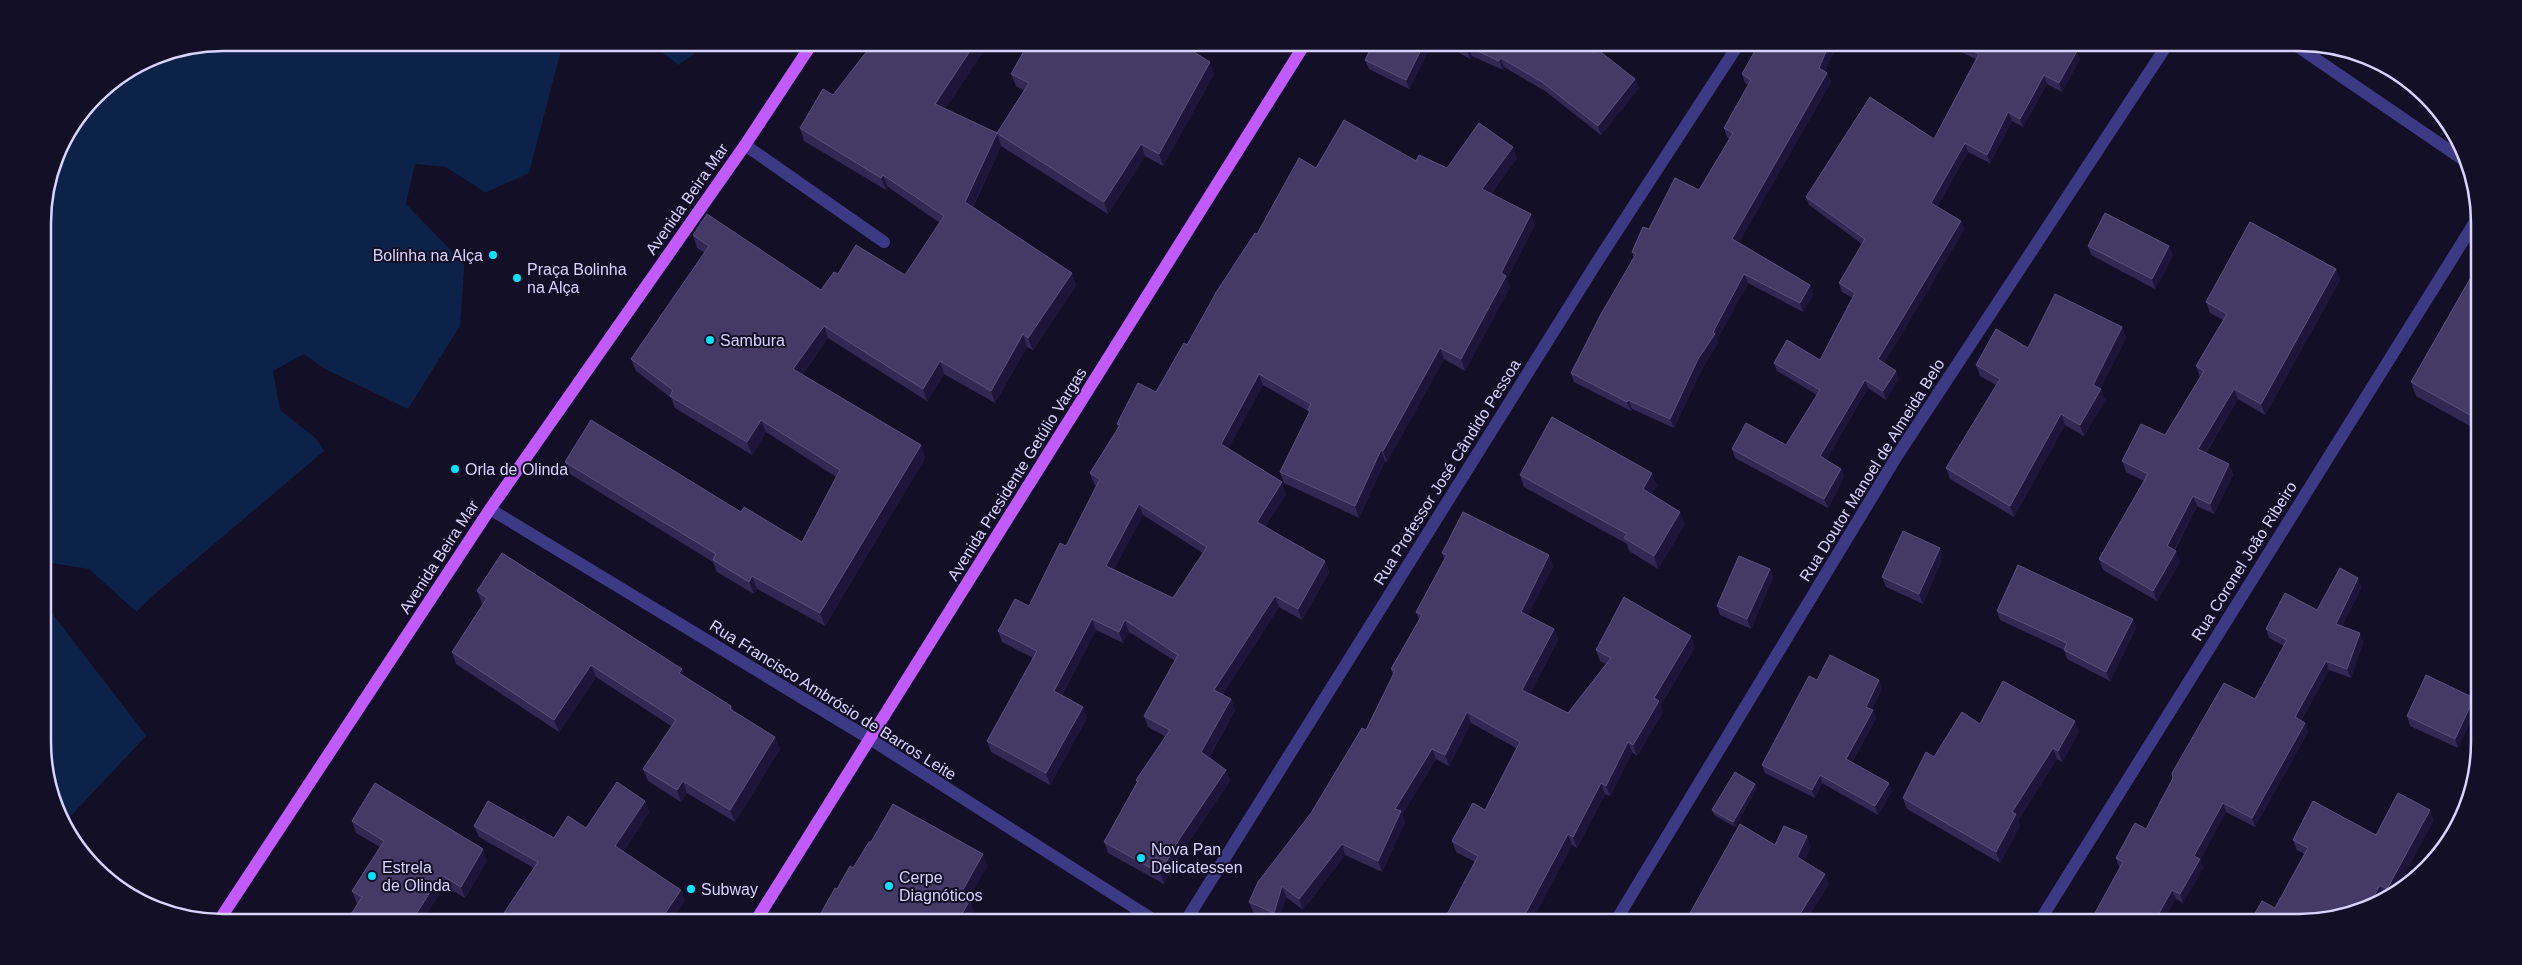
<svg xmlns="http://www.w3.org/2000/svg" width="2522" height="965" viewBox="0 0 2522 965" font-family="Helvetica,sans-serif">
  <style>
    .water { fill: #0c2248 }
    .pier { fill: #130f26 }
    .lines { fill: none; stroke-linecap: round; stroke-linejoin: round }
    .minor { stroke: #3d3a85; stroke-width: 12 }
    .major { stroke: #c25bff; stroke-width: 12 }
    .wall { fill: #312854; fill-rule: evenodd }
    .shaded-wall { fill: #1d163a }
    .building { fill: #433a66; stroke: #5a527e; fill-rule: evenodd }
    .poi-dot { fill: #00e5ff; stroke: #130f26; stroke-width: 2 }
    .labels { text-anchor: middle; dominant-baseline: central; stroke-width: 4; stroke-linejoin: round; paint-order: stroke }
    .street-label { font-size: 16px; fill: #d9d4ff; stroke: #130f26 }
    .poi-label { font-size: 16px; fill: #d9d4ff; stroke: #130f26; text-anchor: start }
    .rim { fill: none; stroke: #d9d4ff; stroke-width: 2.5 }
  </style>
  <rect width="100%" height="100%" fill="#130f26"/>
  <!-- water -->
  <path class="water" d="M224,42l339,1 -34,130 -53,24 -8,18 -8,111 -52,83 -85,-41 -29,36 30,47 -175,148 -28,29 26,107 -80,85 -21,-44 -3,-564 18,-68 43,-56 51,-32z
    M622,43h87l-36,26z"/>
  <!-- pier -->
  <path class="pier" d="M619,43h31l30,23 -8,5z
    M415,164l31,3 42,27 -10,5 -8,17 -3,51 -61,-63z
    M304,354l33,24 -14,-7 -26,33 26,40 -43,-34 -7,-39z
    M45,562l44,7 50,45 -15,15 26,105 -2,4 -103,-134z"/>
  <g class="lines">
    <!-- minor -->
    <path class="minor" d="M2291,42l177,121
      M745,145l139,97
      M490,509l380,230 287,183
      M1185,922l412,-660 143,-220
      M1615,922l282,-466 272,-414
      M2039,922l439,-705"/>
    <!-- major -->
    <path class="major" d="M218,922l272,-413 255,-364 68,-103
      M755,922l551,-880"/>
  </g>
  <!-- wall -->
  <path class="wall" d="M861,42h127v2l-43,65 52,24 27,-43 -8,-4 -5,-12h203l-51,92 -18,-10 -37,58 -107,-68 -28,61 99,66 4,13 -43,64 -6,-3 -32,56 -51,-29 -17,27 -99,-63 -26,37 119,70 4,13 -100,168 -68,-37 -3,5 -37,-22 -4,-10 -143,-88 -5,-12 176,50 61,30 34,-65 -70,-45 -14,23 -77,-47 -4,-10 -35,-27 -5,-12 74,-106 -8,-5 -4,-13 128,55 17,-16 67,1 35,-52 -52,-36 -2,3 -82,-49 -4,-13 33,-33 37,-47z
    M1433,42l-24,47 -40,-20 -4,-9z
    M1440,42h136l59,37 4,9 -38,47 -56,-44 -41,-24 -1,3 -31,-14 -2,3z
    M1788,42h50l-13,29 2,2 4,9 -92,160 71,43 3,10 -10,17 -55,-29 -31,57 1,3 -16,26 -28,59 -42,-19 -1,2 -57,-29 -3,-9 63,-115 -2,-6 17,-23 50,-39 30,-51 -2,-2 -3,-9 24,-43 -3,-2 -3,-9 43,-26z
    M1951,42h111l18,17 -18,33 -15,-8 -24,43 -11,-6 -22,42 -22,-11 -31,55 24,14 3,9 -80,133 15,16 -13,21 -18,-12 -42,72 15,9 3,8 -16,31 -93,-50 -3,-9 54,-4 31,-50 -40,-24 -3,-8 46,-3 33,-62 -11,-6 -3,-9 23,-39 -53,-39 -3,-8 128,-58 42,-80 -24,-11z
    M1517,158l-26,36 44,31 -28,54 3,8 -45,84 -21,-12 -57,103 -2,-1 -26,57 -75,-35 -4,-11 29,-59 -1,-2 -45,-26 -35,64 58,45 -21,33 60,34 4,11 -27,48 -23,-13 -57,88 9,4 4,12 -26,46 17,13 4,11 -46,68 -20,35 -56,-31 -4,-11 33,-60 -1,-2 30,-43 -18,-10 -4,-11 31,-55 -46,-29 -6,11 -27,-13 -34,65 21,12 4,11 -37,67 -59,-33 -4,-11 46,-83 -31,-16 -4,-11 31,-25 37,-60 30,-60 -2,-2 -4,-11 28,-45 -1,-4 39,-32 31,-47 70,-111 59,-66 100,-7 31,7zM1143,515l60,38 -30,45 -59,-29z
    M2088,246h81l4,10 -18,33 -64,-34z
    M2478,265l1,166 -63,-35 -5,-14z
    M2336,269l4,11 -75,135 -27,-16 -32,54 23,11 4,11 -19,39 -17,-8 -22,44 5,12 -23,39 -54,-31 -4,-11 45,-78 -18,-9 -4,-11 43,-26 35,-58 -4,-11 27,-46 -13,-7 -4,-11z
    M2122,327l4,11 -26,51 5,11 -21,36 -19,-11 -51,92 -64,-38 -4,-11 50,-83 -16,-9 -4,-11 52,-17z
    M1520,475l137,10 -5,9 33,30 -27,45 -29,-18 -2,-7 -103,-57z
    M1442,553l111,13 -25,49 26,14 4,11 -28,53 38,20 38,-49 -6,-3 -4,-11 99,-3 -34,58 2,7 -26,44 -5,-4 -22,44 -5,-2 -28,54 -5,-3 -41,77h-88l32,-60 -19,-10 -4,-11 33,-31 31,-62 -45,-25 -22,43 -13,-7 -34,56 3,7 -23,50 -37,-17 -42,55 -17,-13 -8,25h-4l-21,-10 -4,-10 62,-89 55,-83 27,-55 -2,-6 28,-49 -3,-8 28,-53z
    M1943,557l-20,47 -37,-17 -4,-10z
    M1770,569l3,9 -22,51 -31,-14 -3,-9z
    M2362,587l-20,39 21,16 -12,36 -22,-8 -28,51 4,2 3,9 -53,95 -29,-15 -26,48 3,8 -20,35 -64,-36 -3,-9 30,-29 109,-130 29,-53 -15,-8 -3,-9 51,-19z
    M477,591l205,78 2,7 47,30 2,4 47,39 -45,73 -48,-29 -6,9 -33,-21 -5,-12 28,-43 -75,-49 -37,55 -103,-68 -4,-12 31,-48h-1z
    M1997,611l136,8 3,9 -26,53 -43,-22 -3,-9 -64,-30z
    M2479,611v23l-3,-2 -3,-9z
    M1817,680h62l3,9 -11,21h2l3,9 -24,43 40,29 -14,24 -56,-32 -7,15 -50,-25 -3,-8z
    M2477,707l-19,41 -48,-22 -3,-10z
    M2075,721l4,11 -17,30 -5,-3 -39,61 2,6 -20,37 -93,-54 -4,-11 77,-74z
    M1757,788l-22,39 -21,-12 -2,-5z
    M645,801l4,11 -26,40 62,49 -151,-33 -55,-31 -5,-11 80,12 32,-10z
    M2434,820l-40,73 -8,4 -3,-2 -108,13 29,-54 -7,-4 -4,-10 83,-5z
    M352,821l135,40 -22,37 -20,-12 -87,18 -2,-2 -4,-11 28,-44 -24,-14z
    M1775,845l36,2 -7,14 25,23 -24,38h-120z"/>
  <!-- shaded-wall -->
  <path class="shaded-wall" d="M976,42h12v2l-48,73 -5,-13z
    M1425,42h8l-24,47 -3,-9z
    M1830,42h8l-16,35 -3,-9z
    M1469,47l3,9 -2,3 -3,-9z
    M2077,51l3,8 -18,33 -3,-9z
    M1501,58l3,9 -1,3 -4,-9z
    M1210,62l4,12 -51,92 -4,-12z
    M1827,73l4,9 -95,166 -4,-9z
    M2044,75l3,9 -24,43 -3,-8z
    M1635,79l4,9 -38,47 -3,-9z
    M2008,112l4,9 -22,42 -3,-8z
    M997,133l4,13 -32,68 -4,-12z
    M1965,143l3,9 -34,60 -3,-9z
    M1141,144l4,12 -37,58 -4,-12z
    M1513,147l4,11 -31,42 -4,-11z
    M883,175l5,12 -2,3 -5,-12z
    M1531,214l4,11 -28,54 3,8 -45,84 -4,-12 40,-86z
    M1961,221l3,9 -83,138 -3,-9z
    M2169,246l4,10 -18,33 -3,-10z
    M2336,269l4,11 -75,135 -4,-11z
    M1072,273l4,13 -43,64 -5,-12z
    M1744,274l4,9 -31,57 1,3 -16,26 -28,59 -4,-9 28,-60z
    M1810,285l3,10 -10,17 -3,-9z
    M824,326l4,12 -31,43 -4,-12z
    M2122,327l4,11 -29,58 -4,-11z
    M1023,334l4,13 -32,56 -4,-12z
    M1440,348l4,11 -57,103 -4,-11z
    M940,361l4,13 -17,27 -4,-12z
    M1896,371l3,8 -13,21 -3,-9z
    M1259,374l4,11 -38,70 -4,-11z
    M1865,380l3,8 -45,77 -3,-9z
    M2101,389l4,11 -21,36 -4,-11z
    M2234,389l4,10 -37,61 -3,-11z
    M1628,400l4,9 -1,2 -4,-9z
    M2061,414l4,11 -51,92 -4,-11z
    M761,420l5,12 -14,23 -5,-13z
    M921,445l4,13 -100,168 -5,-13z
    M1381,450l4,11 -26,57 -4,-12z
    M2229,464l4,11 -19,39 -4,-10z
    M1841,469l3,8 -16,31 -4,-9z
    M1652,473l5,12 -9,17 -5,-13z
    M1282,482l4,12 -25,39 -4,-11z
    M2193,496l4,10 -26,50 -4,-10z
    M1139,504l4,11 -33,62 -4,-11z
    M1680,512l5,12 -27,45 -4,-13z
    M1940,548l3,9 -20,47 -4,-10z
    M2176,551l4,11 -23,39 -4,-10z
    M1549,555l4,11 -28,56 -4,-10z
    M1325,561l4,11 -27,48 -4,-11z
    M1770,569l3,9 -22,51 -4,-10z
    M752,576l5,13 -3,5 -5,-12z
    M2358,578l4,9 -23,46 -3,-9z
    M1275,596l4,11 -61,94 -4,-11z
    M1092,619l4,11 -38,72 -4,-11z
    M2133,619l3,9 -26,53 -4,-9z
    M1125,620l4,12 -6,11 -4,-11z
    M1554,629l4,11 -32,60 -4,-10z
    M2360,633l3,9 -12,36 -4,-9z
    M1691,636l4,11 -34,58 2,7 -26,44 -4,-11 21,-47z
    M2326,661l3,9 -31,56 -3,-9z
    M591,665l5,12 -37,55 -5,-12z
    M682,669l4,12 -7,-8z
    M1879,680l3,9 -13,26 -3,-8z
    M2474,698l3,9 -19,41 -3,-9z
    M1231,699l4,12 -30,52 -4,-11z
    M1083,707l4,11 -37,67 -4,-12z
    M1873,710l3,9 -27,48 -3,-8z
    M1467,712l4,11 -22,43 -4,-11z
    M2075,721l4,11 -17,30 -4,-11z
    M2305,723l3,9 -53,95 -3,-9z
    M775,737l5,12 -45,73 -5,-12z
    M1628,742l4,10 -22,44 -4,-10z
    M2053,748l4,11 -39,61 2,6 -20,37 -4,-11 16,-40z
    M1432,749l4,10 -34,56 3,7 -23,50 -4,-11 17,-52z
    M1226,770l4,11 -46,68 -20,35 -4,-11 20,-35z
    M1820,775l2,8 -7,15 -3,-8z
    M683,781l4,12 -6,9 -4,-12z
    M1601,783l4,11 -28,54 -4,-11z
    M1889,783l3,8 -14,24 -3,-9z
    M1755,784l2,4 -22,39 -2,-5z
    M645,801l4,11 -30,46 -4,-12z
    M2223,803l3,9 -26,48 3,8 -20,35 -3,-9 14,-38z
    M2430,810l4,10 -40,73 -5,3 -2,-7z
    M1568,834l4,11 -41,77h-10z
    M1807,836l4,11 -10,20 -4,-10z
    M1342,844l3,11 -42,55 -4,-11z
    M483,849l4,12 -22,37 -4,-11z
    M983,854l5,12 -24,40 -4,-11z
    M1825,874l4,10 -24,38h-10z
    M441,875l4,11 -23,36h-11z
    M2380,885l3,10 -2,5 -13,7z
    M1282,886l4,11 -8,25h-1l-3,-9z
    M681,890l4,11 -14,21h-12z
    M2172,890l4,9 -13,23h-9z
    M970,900l4,12 -6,10h-11z
    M1735,913l3,9h-8z"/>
  <!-- building -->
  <path class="building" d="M874,42h102l-41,62 62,29 -32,69 107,71 -44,65 -5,-4 -32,57 -51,-30 -17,28 -99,-63 -31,43 128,76 -101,168 -68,-37 -3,6 -36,-22 3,-6 -151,-92 26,-42 150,92 3,-5 58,35 38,-72 -79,-50 -14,22 -77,-46 3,-6 -42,-31 78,-113 -16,-11 14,-21 114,76 13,-18 4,2 18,-29 49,30 39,-59 -61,-41 -2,3 -81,-50 23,-39 10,6z
    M1029,42h149l32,20 -51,92 -18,-10 -37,58 -107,-69 32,-50 -18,-9z
    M1374,42h51l-19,38 -41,-20z
    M1453,42h123l18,11 3,-4 38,30 -37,47 -56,-44 -41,-24 -2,3 -30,-14 -2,3z
    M1760,42h15l10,6 3,-6h42l-11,26 8,5 -95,166 78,46 -10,18 -56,-29 -31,58 2,2 -17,25 -28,60 -42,-19 -1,2 -56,-29 30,-59 35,-60 -4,-2 11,-25 6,2 26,-51 24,12 34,-57 -9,-5 27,-48 -9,-6z
    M1956,42h106l15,9 -18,32 -15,-8 -24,44 -12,-7 -21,43 -22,-12 -34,60 30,18 -83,138 18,12 -13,20 -18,-11 -45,76 21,13 -17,30 -92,-50 14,-26 40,22 34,-55 -46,-27 13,-23 33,20 35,-67 -16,-10 26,-44 -59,-42 64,-100 64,42 45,-85z
    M1344,120l72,41 3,-6 28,13 32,-45 34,24 -31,42 49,25 -30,59 5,3 -45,83 -21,-11 -57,103 -2,-1 -26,56 -75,-34 30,-61 -2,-1 3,-6 -52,-30 -38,70 61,38 -25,40 68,39 -27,48 -23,-13 -61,94 17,9 -30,53 25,18 -46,68 -20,35 -56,-31 34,-61 -2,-1 34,-50 -26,-14 34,-61 -53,-35 -6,12 -27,-13 -38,72 29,16 -37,66 -59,-32 50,-90 -39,-20 17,-32 14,7 31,-63 6,3 34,-67 -10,-6 30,-48 -3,-1 21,-41 18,9 28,-49 3,2 30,-54 38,-58 2,1 42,-76 17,10zM1139,504l68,43 -34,51 -67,-32z
    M2105,213l64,33 -17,33 -64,-33z
    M2250,222l86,47 -75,135 -27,-15 -36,60 31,15 -19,40 -17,-8 -26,50 9,5 -23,40 -54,-32 49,-85 -26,-13 19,-37 24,11 39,-64 -8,-5 31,-52 -21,-12z
    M2478,265l1,155 -68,-38z
    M2055,294l67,33 -29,58 8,4 -21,36 -19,-11 -51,92 -64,-38 54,-89 -24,-14 20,-36 32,19z
    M1552,417l100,56 -9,16 37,23 -26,44 -30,-18 3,-4 -107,-59z
    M1463,512l86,43 -28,57 33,17 -32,61 46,23 43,-55 -15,-8 28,-53 67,39 -37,62 5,3 -26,44 -5,-3 -22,44 -5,-3 -28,54 -5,-3 -47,88h-13l-3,-2 -1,2h-61l35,-66 -26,-15 21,-38 12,7 35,-68 -53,-30 -22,43 -13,-6 -37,60 6,2 -23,50 -36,-17 -43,55 -17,-13 -8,27 -25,-11 9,-20 53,-69 51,-85 4,2 29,-59 -4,-2 31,-54 -6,-3 31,-57 -5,-2z
    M1903,531l37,17 -21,46 -37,-17z
    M502,553l180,116 -3,4 52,33 -1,3 45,28 -45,73 -47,-29 -6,9 -34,-21 33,-49 -85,-55 -37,55 -102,-68 35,-54 -10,-7z
    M1739,556l31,13 -23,50 -30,-13z
    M2018,565l115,54 -27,53 -42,-22 3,-7 -70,-32z
    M2340,568l18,10 -22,46 24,9 -13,36 -21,-8 -31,56 10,6 -53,95 -29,-15 -29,53 6,3 -20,35 -8,-4 -18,32h-72l2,-3 6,3 33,-60 -7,-4 19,-35 11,6 27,-51 -1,-5 52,-90 31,16 32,-59 -21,-11 19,-36 32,17z
    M2479,611v15l-6,-3z
    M1830,655l49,25 -13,27 7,3 -27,49 43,24 -14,23 -55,-31 -8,15 -50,-25 47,-89 8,4z
    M2426,675l48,23 -19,41 -48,-23z
    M2003,681l72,40 -17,30 -5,-3 -41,64 4,2 -20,38 -93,-54 23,-46 8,5 28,-45 18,12z
    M1735,772l20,12 -22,38 -21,-12z
    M617,782l28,19 -30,45 66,44 -22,32h-161l40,-60 -64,-36 14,-25 66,37 14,-22 18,12z
    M375,783l108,66 -22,38 -20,-12 -30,47h-65l16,-25 -10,-6 32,-50 -32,-20z
    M2398,793l32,17 -43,79 -7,-4 -12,22 -11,6 -47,9h-60l12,-21 13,7 33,-60 -15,-8 20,-39 63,34z
    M893,804l90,50 -23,41 10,5 -13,22h-141l19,-34 2,1 13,-23 3,2 16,-26h2z
    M1740,824l35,21 9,-19 23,10 -10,21 28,17 -30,48h-43l-17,-9 -5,9h-45z
    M1411,915l13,7h-17z
    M488,917l8,5h-12z"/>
  <!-- markers -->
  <g class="poi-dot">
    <circle cx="493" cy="255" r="5"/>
    <circle cx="517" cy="278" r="5"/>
    <circle cx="710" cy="340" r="5"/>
    <circle cx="455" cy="469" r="5"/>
    <circle cx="1141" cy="858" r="5"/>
    <circle cx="372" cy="876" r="5"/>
    <circle cx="889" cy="886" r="5"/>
    <circle cx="691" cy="889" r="5"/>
  </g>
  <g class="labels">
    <!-- street labels -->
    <g class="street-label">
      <text transform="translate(687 199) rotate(-55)">Avenida Beira Mar</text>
      <text transform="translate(1872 470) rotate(-58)">Rua Doutor Manoel de Almeida Belo</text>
      <text transform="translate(1447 472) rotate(-58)">Rua Professor José Cândido Pessoa</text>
      <text transform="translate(1017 474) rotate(-58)">Avenida Presidente Getúlio Vargas</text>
      <text transform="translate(439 557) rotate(-57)">Avenida Beira Mar</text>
      <text transform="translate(2244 561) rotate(-58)">Rua Coronel João Ribeiro</text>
      <text transform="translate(833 700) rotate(32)">Rua Francisco Ambrósio de Barros Leite</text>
    </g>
    <!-- poi labels -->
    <g class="poi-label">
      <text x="483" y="255" text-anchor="end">Bolinha na Alça</text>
      <text x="527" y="269">Praça Bolinha<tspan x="527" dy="18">na Alça</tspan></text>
      <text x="720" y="340">Sambura</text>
      <text x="465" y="469">Orla de Olinda</text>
      <text x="1151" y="849">Nova Pan<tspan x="1151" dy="18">Delicatessen</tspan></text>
      <text x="382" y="867">Estrela<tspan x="382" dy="18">de Olinda</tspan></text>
      <text x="899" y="877">Cerpe<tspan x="899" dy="18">Diagnóticos</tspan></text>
      <text x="701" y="889">Subway</text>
    </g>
  </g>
  <!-- crop -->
  <path d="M0 0H2522V965H0ZM223 51H2299A172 172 0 0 1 2471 223V742A172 172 0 0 1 2299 914H223A172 172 0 0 1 51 742V223A172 172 0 0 1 223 51Z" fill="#130f26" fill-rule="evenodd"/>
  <path class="rim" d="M223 51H2299A172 172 0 0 1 2471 223V742A172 172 0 0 1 2299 914H223A172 172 0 0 1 51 742V223A172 172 0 0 1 223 51Z"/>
</svg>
